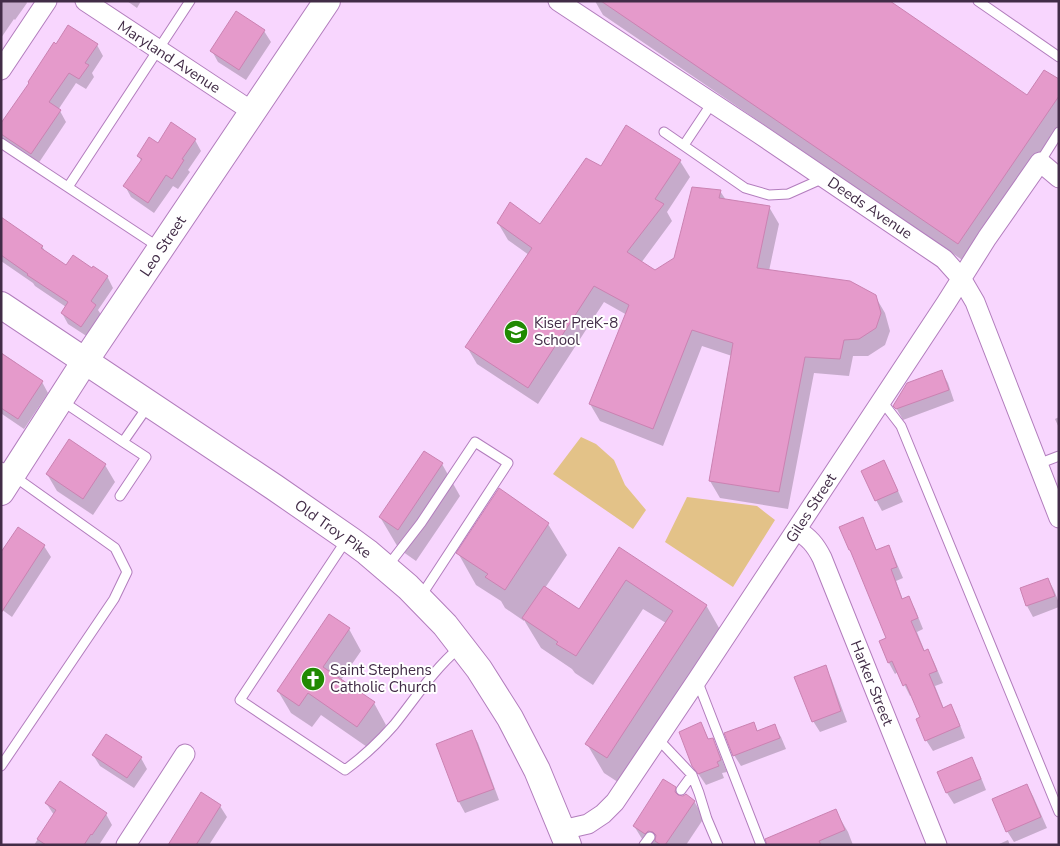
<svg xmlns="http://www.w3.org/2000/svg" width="1060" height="846" viewBox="0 0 1060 846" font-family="'Nunito Sans',sans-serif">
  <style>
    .green { fill: #e3c288 }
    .shadow { fill: #0003 }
    .building { fill: #e59acb; stroke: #cb82b2 }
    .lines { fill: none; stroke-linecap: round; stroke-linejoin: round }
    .lane-casing { stroke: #b27dbd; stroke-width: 11 }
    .street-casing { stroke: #b27dbd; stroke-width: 21 }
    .secondary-casing { stroke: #b27dbd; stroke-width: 28 }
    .lane { stroke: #fff; stroke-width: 9 }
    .street { stroke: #fff; stroke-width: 19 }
    .secondary { stroke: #fff; stroke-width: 26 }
    .labels { text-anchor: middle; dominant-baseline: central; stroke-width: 4; stroke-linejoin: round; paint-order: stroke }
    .street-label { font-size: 15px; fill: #422c47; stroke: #fff }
    .poi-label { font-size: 15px; fill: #422c47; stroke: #fff; text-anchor: start }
  </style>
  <rect width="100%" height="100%" fill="#f8d6fe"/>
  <!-- green -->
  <path class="green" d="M581,437l15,7 18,16 11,25 21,25 -13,19 -80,-55z
    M687,497l70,9 18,14 -42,67 -68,-45z"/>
  <!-- shadow -->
  <path class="shadow" d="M1,1h25l1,2 -12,17 -1,-1 -13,19z
    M127,1h14l-4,7z
    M595,1h292l140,96 32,-16v55l-88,130 -368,-251z
    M264,31l7,11 -25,38 -28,-18 -6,-11z
    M97,45l6,11 -11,17 2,4 -8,12 -10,-6 -18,27 2,1 6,11 -28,42 -34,-22 -3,-5v-11z
    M195,140l6,11 -13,19 2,2 -12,17 -5,-3 -19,27 -23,-16 -6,-11 17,-24 -4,-6z
    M680,161l10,16 -23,35 5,9 -31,42 14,8 20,-12 45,-68 6,9 43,7 10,17 -10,47 106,25 10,17 5,18 -5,14 -17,11h-15l-4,20 -35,-3 -26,136 -68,-11 -10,-17 22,-125 -30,-10 -39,100 -63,-25 -10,-17 37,-89 -23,-13 -66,102 -61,-40 -10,-17 62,-92 -21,-15 -10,-17 42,2 61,-58z
    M1,216l2,4 39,26 4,7 20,14 41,9 6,12 -15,22 4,6 -14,21 -20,-13 -6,-11 4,-6 -31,-21 -2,-3 -32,-22z
    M2,353l13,9 2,3 25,17 6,11 -24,36 -22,-15 -1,-2v-57z
    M942,372l6,11 6,18 -51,19 -8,-14z
    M1059,417v11l-4,-9z
    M884,462l6,11 13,29 -21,9 -6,-11z
    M442,464l18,32 -44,65 -17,-12 -19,-32z
    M105,465l10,17 -22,33 -36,-24 -10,-17z
    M862,519l6,11 9,21 11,-5 6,11 9,21 -7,3 7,19 6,-2 6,11 8,20 -6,3 8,20 3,-1 6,11 9,21 -8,3 9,23 7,-3 6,11 8,21 -32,13 -7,-11 -4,-22 -10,-23 -2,1 -12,-24 -3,2 -6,-11 -9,-21 7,-3z
    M548,524l19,31 -22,33 34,23 41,-62 86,56 17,30 -99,151 -20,-13 -17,-29 79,-121 -23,-14 -50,76 -18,-12 -3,-4 -31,-21 -17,-28v1l-19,-13 -4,-7 -25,-16 -18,-32z
    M18,529l26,17 7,11 -39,60 -11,-8z
    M1048,579l6,11 5,13v4l-26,10 -6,-11 -6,-17z
    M349,629l12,22 -20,29 33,23 12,22 -16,24 -49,-34 -9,12 -21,-14 -13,-22z
    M825,667l6,11 16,44 -27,10 -7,-11z
    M753,723l5,9 16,-6 7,11 5,12 -45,17 -7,-11z
    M701,724l8,16 3,-1 6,11 9,22 -5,1 2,5 -18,7 -13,-19z
    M472,732l6,11 21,57 -34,13 -6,-11 -22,-58z
    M93,755l48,3 6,11 -13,19 -34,-22z
    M971,759l7,11 8,20 -32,14 -7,-11 -8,-21z
    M1027,785l6,11 14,32 -33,14 -7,-11z
    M675,788l5,9 14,4 10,17 -18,27h-39l-3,-3 -10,-16z
    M202,794l18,12 7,11 -18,28h-40z
    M46,803l60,11 6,11 -13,20h-65l20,-30z
    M835,810l13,22 5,13h-80z
    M1008,840l2,5h-13z"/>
  <!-- building -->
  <path class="building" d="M601,1h289l137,94 17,-25 15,9v17l-101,148z
    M236,11l29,19 -26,40 -29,-19z
    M68,25l30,19 -13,19 4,2 -10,14 -10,-6 -20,29 12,8 -30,44 -30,-20v-11l28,-40 -1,-1 26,-40 2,2z
    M171,122l25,17 -14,20 2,1 -12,19 -6,-4 -18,28 -25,-17 19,-27 -5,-3 12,-19 9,6z
    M626,125l55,35 -26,39 9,5 -37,48 28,18 19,-12 18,-71 29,3 -2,8 51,8 -13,62 93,13 26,14 5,18 -5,15 -17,11 -15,1 -4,19 -35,-2 -26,135 -70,-11 24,-138 -41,-13 -39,99 -64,-25 40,-99 -35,-19 -66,102 -63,-41 67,-99 -35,-25 13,-21 30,22 46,-66 15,8z
    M1,217l42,29 -2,2 25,17 7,-10 19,13 1,-2 15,10 -17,25 5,4 -15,22 -20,-14 7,-11 -41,-27 1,-1 -27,-19z
    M1,353l42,28 -25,38 -17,-11z
    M942,370l7,20 -53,19 -3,-3 14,-23z
    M69,439l37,25 -23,35 -37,-25z
    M424,451l19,12 -45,67 -19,-13z
    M884,460l14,31 -23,10 -14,-30z
    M499,488l50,35 -44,67 -20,-13 3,-3 -32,-21z
    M863,517l13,33 13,-5 8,22 -6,2 11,30 7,-3 9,22 -7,3 13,30 4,-2 9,22 -8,3 14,34 8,-4 9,22 -35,15 -9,-22 4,-2 -14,-33 -3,2 -11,-25 -4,2 -9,-22 7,-3 -36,-88h-1l-10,-23z
    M18,527l27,18 -44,68v-61z
    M619,547l88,58 -100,153 -22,-14 88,-133 -47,-31 -50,76 -20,-12 2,-2 -36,-24 22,-32 35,23z
    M1048,578l7,18 -29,10 -6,-18z
    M329,614l21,14 -27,39 52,35 -18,25 -49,-34 -9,13 -22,-15z
    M826,665l15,46 -29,11 -18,-45z
    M701,722l7,17 5,-1 8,22 -4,2 2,4 -21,8 -6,-8 -13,-34z
    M754,722l3,9 18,-7 5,14 -47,18 -9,-23z
    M472,730l22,59 -36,13 -22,-58z
    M106,734l36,23 -15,21 -35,-23z
    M972,757l9,22 -35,14 -9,-21z
    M663,779l13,8 -1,5 3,3 5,1 3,-2 9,7 -30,44h-4l-6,-4 1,-6 -3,-3 -5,-1 -3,3 -12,-8z
    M60,781l47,32 -15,22 -1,-1 -7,11h-38l-9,-6 19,-29 -11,-7z
    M1027,784l14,33 -35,15 -14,-33z
    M201,792l20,13 -25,40h-28z
    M836,809l9,21 -26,11 2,4h-54l-2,-6z"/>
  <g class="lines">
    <!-- lane casing -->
    <g class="lane-casing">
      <path id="lane" d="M978,1l81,56
        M664,132l81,56 24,7 19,-1 36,-16
        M1,143l159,105
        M684,145l28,-42
        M1040,162l19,-30
        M68,187l122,-186
        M881,400l20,26 158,386
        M62,401l61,41 25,-36
        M1038,464l21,-8
        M1,467l114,81 12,24 -13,27 -113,167
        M120,496l26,-39 -23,-15
        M347,539l-107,161 105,70c18,-13 34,-28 49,-45 21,-26 39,-55 65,-77
        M387,567l34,-44 54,-81 33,21 -87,133
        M697,680l64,165
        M658,739l34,36 7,18 8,26 11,26
        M681,790l11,-15
        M644,845l6,-8"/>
    </g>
    <!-- street casing -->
    <g class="street-casing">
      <path id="street" d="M85,1l168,111
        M558,1l200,132 186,126 17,19 14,24 84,216
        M1,70l46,-69
        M797,530c12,8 18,14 25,28l115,287
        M562,830l26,-6 15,-10 12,-12 82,-122 249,-377 41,-65 53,-76 19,16
        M126,845l59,-91"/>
    </g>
    <!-- secondary casing -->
    <g class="secondary-casing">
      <path id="secondary" d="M1,305l273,182 78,54 15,11 41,35 37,38 34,44 31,49 27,52 31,75
        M1,492l84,-131 242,-360"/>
    </g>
    <!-- lane -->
    <use href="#lane" class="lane"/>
    <!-- street -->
    <use href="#street" class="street"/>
    <!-- secondary -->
    <use href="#secondary" class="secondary"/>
  </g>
  <!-- icons -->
  <defs>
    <g id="school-disc" transform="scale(1.25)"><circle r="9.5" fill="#218a02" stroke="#fff"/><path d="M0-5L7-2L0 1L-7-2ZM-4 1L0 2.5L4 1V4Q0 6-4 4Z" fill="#fff"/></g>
    <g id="church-disc" transform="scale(1.25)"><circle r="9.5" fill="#218a02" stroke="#fff"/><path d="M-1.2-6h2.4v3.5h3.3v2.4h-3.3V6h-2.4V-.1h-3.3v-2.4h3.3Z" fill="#fff"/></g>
  </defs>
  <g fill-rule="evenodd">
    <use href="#school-disc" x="516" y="332"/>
    <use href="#church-disc" x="313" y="679"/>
  </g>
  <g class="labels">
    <!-- street labels -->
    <g class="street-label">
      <text transform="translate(169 57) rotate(33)">Maryland Avenue</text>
      <text transform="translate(870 208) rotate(34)">Deeds Avenue</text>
      <text transform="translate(163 246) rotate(-56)">Leo Street</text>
      <text transform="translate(811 508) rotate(-57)">Giles Street</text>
      <text transform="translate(333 529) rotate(35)">Old Troy Pike</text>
      <text transform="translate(872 683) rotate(68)">Harker Street</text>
    </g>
    <!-- poi labels -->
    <g class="poi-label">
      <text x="534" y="323">Kiser PreK-8<tspan x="534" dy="17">School</tspan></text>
      <text x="330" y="670">Saint Stephens<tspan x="330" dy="17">Catholic Church</tspan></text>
    </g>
  </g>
  <!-- border -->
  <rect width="1060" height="846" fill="none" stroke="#422c47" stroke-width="5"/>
</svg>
